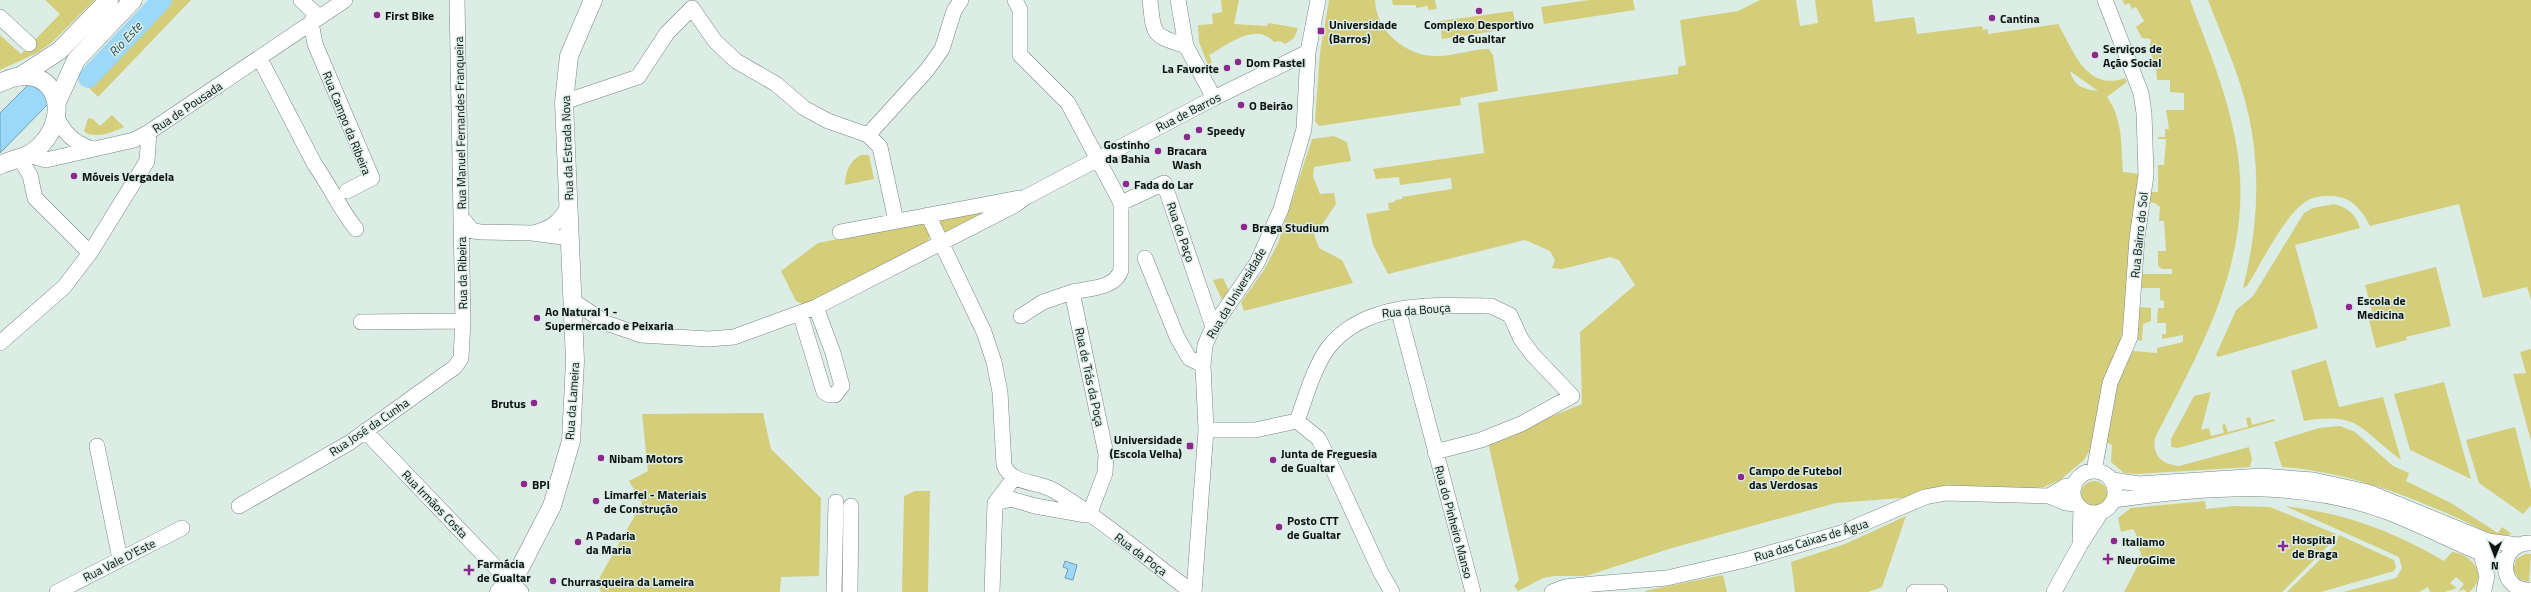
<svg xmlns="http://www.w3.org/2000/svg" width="2531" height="592" viewBox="0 0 2531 592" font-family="'Titillium Web',sans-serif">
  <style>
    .green { fill: #d4ce7b; fill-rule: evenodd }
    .water { fill: #9cd8f8; stroke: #719db2 }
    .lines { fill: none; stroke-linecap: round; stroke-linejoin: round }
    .river { stroke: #9cd8f8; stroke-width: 20 }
    .minor-casing { stroke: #788781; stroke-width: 16 }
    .major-casing { stroke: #788781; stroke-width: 19 }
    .minor { stroke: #fff; stroke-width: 15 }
    .major { stroke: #fff; stroke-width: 18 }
    .poi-dot { fill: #8c278d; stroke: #dcede6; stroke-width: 1.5 }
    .labels { text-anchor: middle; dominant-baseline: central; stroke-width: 3; stroke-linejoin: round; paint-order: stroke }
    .poi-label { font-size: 12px; font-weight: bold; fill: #0c1210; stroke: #dcede6; text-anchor: start }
    .street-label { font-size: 12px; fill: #0c1210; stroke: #dcede6 }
    .water-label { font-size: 13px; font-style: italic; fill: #235168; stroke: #dcede6 }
  </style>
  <rect width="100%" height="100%" fill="#dcede6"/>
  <!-- green -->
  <path class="green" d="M45,0h50l-45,44 -13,9 -37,17v-35l21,19 39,-40z
    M150,0h41l-93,97 -18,-18z
    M1221,0h18l-5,24 33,2 1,-3 30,5 -4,10 -9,6 -5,-3 -6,1c-18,-21 -47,3 -65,13l3,7 -4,3 -9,-23 -1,-17 15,-1 -1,-10 10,-2z
    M1329,0h46c1,33 34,58 65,56 17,-1 33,-7 49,-7l4,6 5,36 -38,7 1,7 -142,21 -4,-5 5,-69z
    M1392,0h43l2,9 -9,1v-4l-12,2v-3h-23z
    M1589,0h44l2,10 -91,14 -3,-17z
    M1760,0h36l4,26 18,-3 -3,-23h57l3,22 39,-5 3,17 65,-8 1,4 5,-1v5l70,-10c16,27 28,68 67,54l2,4 -20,15c16,22 14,48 16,75l18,2 -15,143 -32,126 -10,17 -24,20 -16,7 -208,16 -164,45 -86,28h-31l-12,2 -25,13 -4,-5 5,-6 -31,-138 94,-38 -2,-72 55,-47 -16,-25 -9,-3 -48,12 -10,-1 3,-8 -5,-9 -25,-11 -137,34 -15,-29 -7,-31 23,-4 -1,-7 7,-1v-2l7,-1v-2l50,-8 -1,-11 -51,7 -1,-8 -23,2 -3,-10 111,-16 -6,-50 200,-29v-7l8,-2 -6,-45 58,-9zM2070,71l28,20c-15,-2 -24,-5 -28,-20z
    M2122,0h68c17,45 36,90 45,138 23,113 -31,204 -80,300 -3,18 7,26 24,28l70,-19 3,12 -2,8 -113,7 -13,-1 -13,-11 1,-17 -7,-3 7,-25 5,-32 16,-34 24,2v-5l26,-6v-7l-21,4v-5h4v-11h-9l1,-15h6v-7l-4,-1v-12h-20l1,-14h31v-5h-10l-4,-3v-15h8l-2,-30h-5l1,-14 -5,-4 -7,-1 2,-10h8v-27h6l2,-26h-8v-2h7v-8h4l-3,-19h18v-17l-14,-1v-12h-13l-1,-14 -7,-17 2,-10 -9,-1 -6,-11 8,-6 -8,-14 -4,2 -3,-6 -4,2z
    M2208,0h323v300l-4,-13 -44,11 -24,-94 -89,22c-8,-16 -19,-30 -39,-30 -9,0 -16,0 -24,5 -21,11 -46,63 -60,85l-4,2c16,-64 19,-127 1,-191 -9,-33 -24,-65 -36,-97z
    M1513,11l3,17 -74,11 -2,-18z
    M112,115l12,12c-11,5 -30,13 -40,4l4,-13 5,1 7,7z
    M1334,136l13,6 4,19 -37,6 -1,9 7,18 14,-1 2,11 -15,22h-10l8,22 23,12 11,23 -109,28 -3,-9 23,-32 14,-27 34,-104z
    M861,155h8l5,24 -29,6c0,-12 4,-24 16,-30z
    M2334,204c14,4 22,10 26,24l-65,17 23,83 -100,29 -2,-2 20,-45 17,-14 51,-83 9,-5z
    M998,206l-51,26 -5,-1 -3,-9 4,-4z
    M919,223l6,1 5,9 -2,9 -120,62h-6l-6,-3 -15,-30 37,-28z
    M2436,267l15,59 -45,11 1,3 -31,8 -8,-32 5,-1 -8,-30z
    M1223,278l6,13 -7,9 -9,-20z
    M2139,307l12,1v13l-8,3 -1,17 -4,-1z
    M2531,349v92l-18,-67 13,-1 -6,-21z
    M2326,360l13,47 44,-10 18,63c-42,-31 -40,-48 -97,-39l-13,-50z
    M2444,382l27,97 -61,-29 -16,-56z
    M2211,392l-10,38 8,-2 2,8 13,-3 -2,-8 3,-1 3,8 20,-5 -2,-9 4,-1 2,8 22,-6 1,2 -97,27 -7,-1v-8l23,-43z
    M763,413l8,36 50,49 -2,78 -38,1 -1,15h-179l-4,-10 45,-79 -13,-22 19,-10 -6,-57z
    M2340,426l15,6 38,34 16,7 -3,8 45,22 47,30 4,-6 10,7c-17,5 -33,-6 -48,-13 -60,-27 -117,-49 -182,-54l-8,-25 45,-14z
    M2515,427l16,63v15l-8,9 -44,-31 -13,-43z
    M2081 494a13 13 0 1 1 26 0a13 13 0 1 1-26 0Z
    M915,491h15l-2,101h-26l2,-96z
    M2205,501l1,8 28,-3 36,1 66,27 -1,5 -53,53h-158l17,-33v-7l-2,-2 2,-4 -4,-2 2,-4 -6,-11 -12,3 -3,-14 13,-10z
    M2285,506c61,8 106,24 159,55l8,-9c21,2 37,25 17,40h-3l-2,-3 -6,3 6,-8 -8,-7 -6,6 7,5 -12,4h-15l-2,-5 -9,5h-76l53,-14 6,-10 -3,-11z
    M1906,516l-24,71 -14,5h-73l-4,-30 54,-18z
    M2339,535l55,25 2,7 -2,4 -73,21h-34l49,-48z
    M2525,554h6l-2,28 -10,-3 -6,-9 3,-11z
    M1723,575l4,17h-83l5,-2z"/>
  <!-- water -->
  <path class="water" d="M29,84l16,9 3,11 -48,49v-40z
    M1065,561l12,4 -4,15 -8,-2 3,-9 -5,-2z"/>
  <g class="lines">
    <!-- river -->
    <path class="river" d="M88,78l74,-78"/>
    <!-- minor casing -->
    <g class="minor-casing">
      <path id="minor" d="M301,0l18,17
        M457,0l4,217 12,14 8,1 51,1 38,5
        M1015,0l5,10v45l48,48 53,100v67c-6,19 -32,18 -49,22
        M1150,0c4,35 1,35 36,46
        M1178,0l8,46 28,52
        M0,17l29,27
        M311,22l4,22 57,134 -25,13
        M260,59l55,106c15,21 25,44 41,64
        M564,102l74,-25 29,-44 25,-25 23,33 21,20 40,23 28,24 24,13 40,14 12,12 16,74
        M56,116c9,18 17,26 36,33
        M868,135l59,-65 15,-21 12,-38 7,-11
        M28,155l18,5 88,-20 15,-8 196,-132
        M20,159l10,16 5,23 55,55
        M1121,203l43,-20 49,144
        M928,215l56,117 10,30 6,30 4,73c7,19 32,16 49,25 48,28 94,69 139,102
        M840,232l179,-34
        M533,233c17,-4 26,-10 35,-26
        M1145,258l32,79 12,21 14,7
        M573,301l33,22 35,12 68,4 25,-2 82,-30 199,-102 11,-8 188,-99 94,-46
        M1398,309l75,283
        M800,313l24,79 5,3h6l7,-9 -9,-33 -17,-46
        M1021,316l22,-14 29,-10 34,162 -1,19 -16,42
        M361,322l102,-1 -2,-104
        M0,343l64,-56 26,-34 57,-92 2,-29
        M1297,421c9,-24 16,-52 31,-73 37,-48 108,-43 163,-42l19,9 11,24 11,15 40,42 -51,28 -40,16 -46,12
        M1297,421l22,18 62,134 11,19
        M1206,430h49l42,-9
        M365,431l139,145
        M97,446l23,113
        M2073 492a21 21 0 1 1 42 0a21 21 0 1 1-42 0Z
        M2094,471l16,-88 20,-46 7,-99 9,-63 -2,-62 -3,-20 -36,-93
        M2112,480l27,4 122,-8 52,4 55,12 120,49 30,4
        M2049,496l17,-10h8
        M2114,500c93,-13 187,-21 276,13 36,14 70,33 106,46l8,6
        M995,503l16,-4 24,7 51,9
        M239,506l110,-63 106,-76 6,-9 2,-37
        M2531,543c-34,-1 -34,49 0,47
        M2080,545l1,-37
        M2481,554l6,22 -3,14
        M512,583l9,9
        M57,592l125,-64
        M834,592l2,-90
        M850,592l1,-86
        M992,592l3,-89 19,-25
        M1194,592l12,-162 -3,-65 2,-20 8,-18 44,-64 24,-54 23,-80 4,-77 10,-52
        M1552,592l13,-5 28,-3 74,-6 78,-18 96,-27 84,-36 21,-4 103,3 17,7 10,1
        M1914,592h26
        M2054,592l26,-47 22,-34"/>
    </g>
    <!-- major casing -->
    <g class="major-casing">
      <path id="major" d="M22,75l37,-24 50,-51
        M0,83c50,-26 75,26 41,62 -12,13 -26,13 -41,20
        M57,102l19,-42 57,-60
        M499,592l13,-9 40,-77 19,-65 4,-80 -11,-259 5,-46 24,-56"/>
    </g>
    <!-- minor -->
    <use href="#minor" class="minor"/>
    <!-- major -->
    <use href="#major" class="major"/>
  </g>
  <!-- markers -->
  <g class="poi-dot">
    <circle cx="1479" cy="11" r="4"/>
    <circle cx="377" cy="15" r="4"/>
    <circle cx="1992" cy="18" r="4"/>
    <rect x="1317" y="27" width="8" height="8" rx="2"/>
    <circle cx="2095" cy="55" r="4"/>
    <circle cx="1238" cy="62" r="4"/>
    <circle cx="1227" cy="68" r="4"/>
    <circle cx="1241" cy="105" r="4"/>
    <circle cx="1199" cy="130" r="4"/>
    <circle cx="1187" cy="137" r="4"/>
    <circle cx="1158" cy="151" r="4"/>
    <circle cx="74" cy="176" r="4"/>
    <circle cx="1126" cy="184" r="4"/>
    <circle cx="1244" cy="227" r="4"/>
    <circle cx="2349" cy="307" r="4"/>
    <circle cx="537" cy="318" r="4"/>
    <circle cx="534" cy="403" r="4"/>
    <rect x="1186" y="442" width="8" height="8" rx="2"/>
    <circle cx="601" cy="458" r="4"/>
    <circle cx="1273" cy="460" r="4"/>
    <circle cx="1741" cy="477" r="4"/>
    <circle cx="524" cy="484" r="4"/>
    <circle cx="596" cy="501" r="4"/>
    <circle cx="1279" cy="527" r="4"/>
    <circle cx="2114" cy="541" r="4"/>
    <circle cx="578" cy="542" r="4"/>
    <path d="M2281 540h4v4h4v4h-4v4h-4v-4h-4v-4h4z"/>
    <path d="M2106 553h4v4h4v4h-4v4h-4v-4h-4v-4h4z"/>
    <path d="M467 564h4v4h4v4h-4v4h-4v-4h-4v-4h4z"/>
    <circle cx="553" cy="581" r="4"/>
  </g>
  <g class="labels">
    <!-- poi labels -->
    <g class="poi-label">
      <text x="385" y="15">First Bike</text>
      <text x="2000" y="18">Cantina</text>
      <text x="1329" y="24">Universidade<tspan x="1329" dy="14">(Barros)</tspan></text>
      <text x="1479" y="24" text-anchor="middle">Complexo Desportivo<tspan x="1479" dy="14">de Gualtar</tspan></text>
      <text x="2103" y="48">Serviços de<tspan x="2103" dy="14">Ação Social</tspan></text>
      <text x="1246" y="62">Dom Pastel</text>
      <text x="1219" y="68" text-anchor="end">La Favorite</text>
      <text x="1249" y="105">O Beirão</text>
      <text x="1207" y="130">Speedy</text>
      <text x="1150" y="144" text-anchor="end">Gostinho<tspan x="1150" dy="14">da Bahia</tspan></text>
      <text x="1187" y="150" text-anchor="middle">Bracara<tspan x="1187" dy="14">Wash</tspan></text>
      <text x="82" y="176">Móveis Vergadela</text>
      <text x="1134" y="184">Fada do Lar</text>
      <text x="1252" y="227">Braga Studium</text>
      <text x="2357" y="300">Escola de<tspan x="2357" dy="14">Medicina</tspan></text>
      <text x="545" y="311">Ao Natural 1 -<tspan x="545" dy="14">Supermercado e Peixaria</tspan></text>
      <text x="526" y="403" text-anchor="end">Brutus</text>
      <text x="1182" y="439" text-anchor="end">Universidade<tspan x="1182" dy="14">(Escola Velha)</tspan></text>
      <text x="1281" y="453">Junta de Freguesia<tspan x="1281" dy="14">de Gualtar</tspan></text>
      <text x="609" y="458">Nibam Motors</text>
      <text x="1749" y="470">Campo de Futebol<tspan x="1749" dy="14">das Verdosas</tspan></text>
      <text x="532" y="484">BPI</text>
      <text x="604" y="494">Limarfel - Materiais<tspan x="604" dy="14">de Construção</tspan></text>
      <text x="1287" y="520">Posto CTT<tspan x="1287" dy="14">de Gualtar</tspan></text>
      <text x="586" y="535">A Padaria<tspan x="586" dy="14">da Maria</tspan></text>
      <text x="2292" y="539">Hospital<tspan x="2292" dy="14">de Braga</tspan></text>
      <text x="2122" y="541">Italiamo</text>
      <text x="2117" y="559">NeuroGime</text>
      <text x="477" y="563">Farmácia<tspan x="477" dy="14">de Gualtar</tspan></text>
      <text x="561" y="581">Churrasqueira da Lameira</text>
    </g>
    <!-- street labels -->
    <g class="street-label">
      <text transform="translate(187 107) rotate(-34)">Rua de Pousada</text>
      <text transform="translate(1188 112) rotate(-27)">Rua de Barros</text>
      <text transform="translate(347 123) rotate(68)">Rua Campo da Ribeira</text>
      <text transform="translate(460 123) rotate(-91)">Rua Manuel Fernandes Franqueira</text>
      <text transform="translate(567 148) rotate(-92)">Rua da Estrada Nova</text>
      <text transform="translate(1181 232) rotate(71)">Rua do Paço</text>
      <text transform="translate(2139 235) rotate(-84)">Rua Bairro do Sol</text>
      <text transform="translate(462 273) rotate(-91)">Rua da Ribeira</text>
      <text transform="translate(1236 293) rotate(-59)">Rua da Universidade</text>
      <text transform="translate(1416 310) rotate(-5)">Rua da Bouça</text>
      <text transform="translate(1090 377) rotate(78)">Rua de Trás da Poça</text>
      <text transform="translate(572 401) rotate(-86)">Rua da Lameira</text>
      <text transform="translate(369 427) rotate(-34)">Rua José da Cunha</text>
      <text transform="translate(435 504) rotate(46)">Rua Irmãos Costa</text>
      <text transform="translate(1454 522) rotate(75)">Rua do Pinheiro Manso</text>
      <text transform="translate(1811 540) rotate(-17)">Rua das Caixas de Água</text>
      <text transform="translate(1141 554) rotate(37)">Rua da Poça</text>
      <text transform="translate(119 560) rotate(-27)">Rua Vale D'Este</text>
    </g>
    <!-- water labels -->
    <g class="water-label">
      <text transform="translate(125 39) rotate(-47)">Rio Este</text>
    </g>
  </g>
  <!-- north arrow -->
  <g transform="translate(2495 556) rotate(181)" stroke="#dcede6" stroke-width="3" paint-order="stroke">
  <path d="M0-3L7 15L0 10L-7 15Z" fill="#0c1210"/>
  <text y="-6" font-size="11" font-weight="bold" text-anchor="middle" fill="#0c1210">N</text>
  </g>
</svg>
